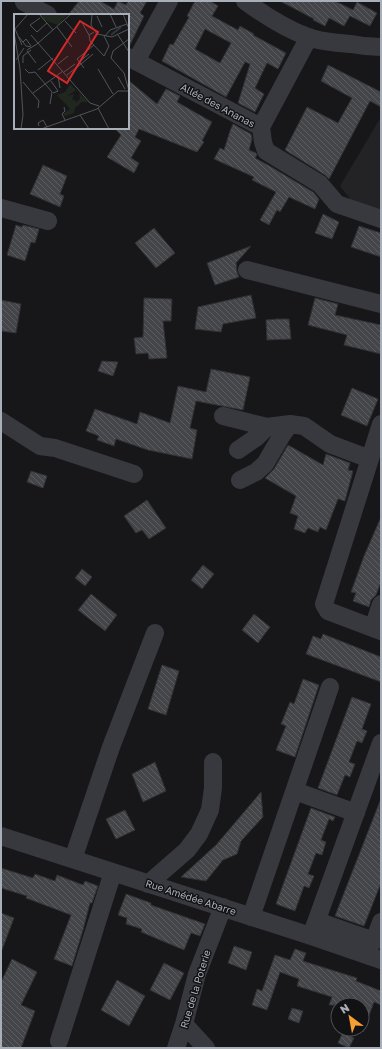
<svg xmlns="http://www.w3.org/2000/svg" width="382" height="1049" viewBox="0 0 382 1049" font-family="'Golos Text',sans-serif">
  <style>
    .built { fill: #232326 }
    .building { fill: url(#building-back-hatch); stroke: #313135; fill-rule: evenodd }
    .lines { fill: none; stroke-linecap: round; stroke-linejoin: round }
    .minor { stroke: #38393e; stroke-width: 18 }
    .labels { text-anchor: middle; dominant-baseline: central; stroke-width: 3; stroke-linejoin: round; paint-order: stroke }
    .street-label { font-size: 10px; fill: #a9afb9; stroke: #121214 }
    .inset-river { fill: none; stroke: #2d373d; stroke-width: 2 }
    .inset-road { fill: none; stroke: #515459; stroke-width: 1 }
    .view { fill: #d62828; fill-opacity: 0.15; stroke: #d62828; stroke-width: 2 }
    .inset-edge { fill: none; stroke: #a9afb9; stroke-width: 2 }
  </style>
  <defs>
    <pattern id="building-back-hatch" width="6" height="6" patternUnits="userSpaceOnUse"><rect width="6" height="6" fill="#434549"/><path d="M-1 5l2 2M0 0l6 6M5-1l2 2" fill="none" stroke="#5b5d61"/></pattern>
  </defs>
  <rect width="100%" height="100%" fill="#171719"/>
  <!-- built -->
  <path class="built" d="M381,117v96l-26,-8 -15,-19z"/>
  <!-- building -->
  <path class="building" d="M79,1h21l14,8 4,-8 8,4 2,-4h19l-7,12 4,3 -15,31 -1,-32h-60z
    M195,1h15l8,5 -6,10 26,14 2,-4 14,8 -1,1 33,18 -8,16 -11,-6 -12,25 9,6 -9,18 -17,-9 12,-39 -5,-2 -19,35 -64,-36 8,-17 3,1 16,-28 -2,-1zM205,29l26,14 -11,20 -25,-14z
    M280,1h55l18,9 4,-8 20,11 -7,13 -20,-10 -6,10 -15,-8 -4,8 -12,-6 1,-1z
    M328,65l53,27v15l-11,-6 -41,78 -4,-4 -40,-25 22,-43 31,16 14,-25 -31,-17z
    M128,80l29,24 9,-15 14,7 -3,6 35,20 -10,19 2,1 -7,10 -58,-23 -4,8 6,4 -10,17 8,5 -5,10 -27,-16 14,-22 -7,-7h14z
    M233,124l18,10 1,5 -3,11 7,3 1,2 -2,3 13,7 45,27 6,7 -4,10 -26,-12 -9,15 -3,-2 -8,15 -9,-5 16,-28 -24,-12 2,-3 -40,-18 6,-11 4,2 6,-19z
    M43,165l24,11 -7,18 4,2 -4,11 -30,-13z
    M323,214l16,8 -7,17 -17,-6z
    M16,225l6,2 1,-2 16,4 -4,14 -4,-1 -6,19 -18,-6z
    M359,226l22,7v24l-30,-10z
    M154,228l21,25 -19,15 -21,-25z
    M251,246l-15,17 1,9 2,5 -24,8 -8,-22z
    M251,295l5,23 -33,6 -2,8 -26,-3 3,-22z
    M144,298l28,1 -1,22h-8l4,37 -18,1 -1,-6 -12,1 -2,-16 9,-1z
    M315,298l23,6 -3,11 46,10v29l-37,-9 3,-10 -39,-10z
    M1,300l20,4 -5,29 -15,-2z
    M277,319h12l2,20 -24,1 -1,-20z
    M102,361l16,1 -5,14 -15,-5z
    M211,369l39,8 -7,33 -47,-9 -6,27 7,2 -5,29 -44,-9 -32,-11 -2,7 -17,-6 2,-4 -13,-5 9,-22 42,15 3,-12 30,11 8,-37 28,6z
    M352,388l26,11 -11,27 -26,-11z
    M288,445l35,20 3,-11 24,9 -2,7 5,1 -8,30 -7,-2 -12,31 -6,-3 -2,5 -10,-4 -3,5 -11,-4 4,-13 -8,-3 6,-17 -31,-18 9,-9z
    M31,471l16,5 -4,12 -16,-6z
    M147,500l19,28 -17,11 -7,-9 -6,3 -12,-17z
    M381,517v65l-5,13 -5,5 -2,7 -16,-6 3,-8 -5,-1 13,-36z
    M203,565l11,9 -12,15 -11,-9z
    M82,569l10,8 -7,9 -10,-8z
    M91,594l26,21 -12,16 -27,-21z
    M254,614l16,13 -12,16 -16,-13z
    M323,634l58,23v25l-75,-28 7,-18 8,3z
    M162,665l17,6 -13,44 -18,-6z
    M303,679l16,6 -24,72 -19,-7 10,-24 -5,-2 9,-22 4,2z
    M352,697l19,7 -9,25 5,2 -5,12 -5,-2 -8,21 6,2 -5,13 -5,-2 -8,20 -19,-7z
    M155,762l11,29 -23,11 -11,-28z
    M261,792l2,25 -22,24 -4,13 -14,6 -17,21 -25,-4 35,-32z
    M380,801l1,82 -17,43 -29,-10z
    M311,808l24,9 -2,4 -4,-2 -8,21 5,2 -4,13 -6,-2 -8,21 6,2 -5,12 -5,-2 -9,25 -19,-7z
    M125,810l10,20 -19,9 -10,-20z
    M1,868l32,10 2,-4 20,7 2,-6 26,10 2,-4 13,5 -6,17h-2l-7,27 -11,36 -18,-7 17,-44 -45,-17 1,-2 -26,-8z
    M126,894l25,9v2l54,19 -5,12 -9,-3 -7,17 -43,-18 1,-3 -16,-5 1,-6 -9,-3z
    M1,913l13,5 -12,32h-1z
    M234,946l18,6 -6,18 -18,-7z
    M295,949l11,4 -3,8 54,17 -1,3 25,10v14l-7,-3 -11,30 -1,-27h-33l3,-8 -35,-11 2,-7 -19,-7 -13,38 -15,-5 5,-16 5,2 13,-36 15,5z
    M12,959l25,13 -16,33 14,6 -14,37h-20v-66z
    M164,963l20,10 -14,27 -20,-10z
    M117,980l28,16 -16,30 -28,-16z
    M292,1008l11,3 -4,12 -11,-4z
    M343,1032l11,6 -5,10 -11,-5z"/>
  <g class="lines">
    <!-- minor -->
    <path class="minor" d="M245,1c19,14 41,28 63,36 13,5 29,6 43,7 10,2 20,3 30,3
      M24,2l24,13
      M128,57l133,70 48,-90
      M136,61l33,-60
      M261,127l2,15 3,9 54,33 17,20 44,15
      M1,208l47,13
      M247,270l134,34
      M223,416l44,11 23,-3
      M1,421l39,25 15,2 79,26
      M381,424l-57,180 4,7 53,20
      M238,450l19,-13 10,-10
      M240,480l16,-8 9,-8 17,-29 8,-11 14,2 26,18 40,15
      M373,628l8,-24
      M295,791l61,22
      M1,836l310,100 70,24
      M73,859l38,-112 44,-114
      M148,884l39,-34 12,-16 11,-24 3,-22v-26
      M251,917l79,-230
      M317,921l57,20 7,-19
      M311,936l70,-193
      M184,1024l22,24
      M59,1041l54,-169
      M176,1048l8,-24 13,-50 26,-67"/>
  </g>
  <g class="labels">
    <!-- street labels -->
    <g class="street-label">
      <text transform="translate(218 105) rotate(28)">Allée des Ananas</text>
      <text transform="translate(191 897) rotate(18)">Rue Amédée Abarre</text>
      <text transform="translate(195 989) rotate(-73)">Rue de la Poterie</text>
    </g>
  </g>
  <!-- overview -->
  <g transform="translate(14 14)">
    <rect width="115" height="115" fill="#171719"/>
    <path d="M56,70l6,6 -9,6 7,-2 -2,5 4,2 -1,2 5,-4 -1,-6 9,9h-6l-7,6 -1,5 -9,3 -2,-2 7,-5 -13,-14 8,-3z" fill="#1f271f"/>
    <path d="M26,0h28l-10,11 -14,-5z" fill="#1f271f"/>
    <path class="inset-river" d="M97,21l10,-8"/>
    <path class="inset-road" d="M25,0l14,16M57,0h39M96,0l6,13M109,0l6,15M78,1l-1,10 6,9 15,3 17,-8M83,2l5,11M51,7l11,12M67,7l8,14 5,-3M16,11l7,7 10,-9M16,11l10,-7M43,13l15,20M0,18l6,37 3,46 -2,14M17,21l59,68 9,3M75,21l1,6 14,15 5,-10 -5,-10M104,21l11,17M91,22l5,-6 17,-6M5,23l7,9 5,1M9,28l3,-3 5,7M8,31l-7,-16 13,-15M13,36l10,-6 34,-30M13,37l9,12M2,46l8,-12M65,48l10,-8M9,49v-7l8,-6M44,50l10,-8M70,54l-3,-4 12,-10M11,55l4,4 6,-1 11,13M84,55l15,25M24,56l15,-12M50,58l11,-8M53,61l14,-11 -4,-5 17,-14M44,62l2,12M104,63l7,12M37,67l7,10 -5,2M9,68l16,19 -1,7M32,71l6,7 -2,12M115,77l-5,-18 -13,-15 2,-7 16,-12M19,79l30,-22M50,93l1,4 -3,3 3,6M84,94l11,21M66,101l9,14M25,112l-1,-3 5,-3 4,7M27,115l56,-20 21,-18h11"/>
    <path class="view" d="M66,7l18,11 -31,51 -19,-12z"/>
    <rect width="115" height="115" class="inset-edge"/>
  </g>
  <!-- border -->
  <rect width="382" height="1049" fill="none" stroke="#a9afb9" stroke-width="4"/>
  <!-- north arrow -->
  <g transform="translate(350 1017) rotate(328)"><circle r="19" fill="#121214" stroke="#4e5156"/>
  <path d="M0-3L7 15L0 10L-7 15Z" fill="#f4a034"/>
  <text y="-6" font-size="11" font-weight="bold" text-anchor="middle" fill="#a9afb9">N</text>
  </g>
</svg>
